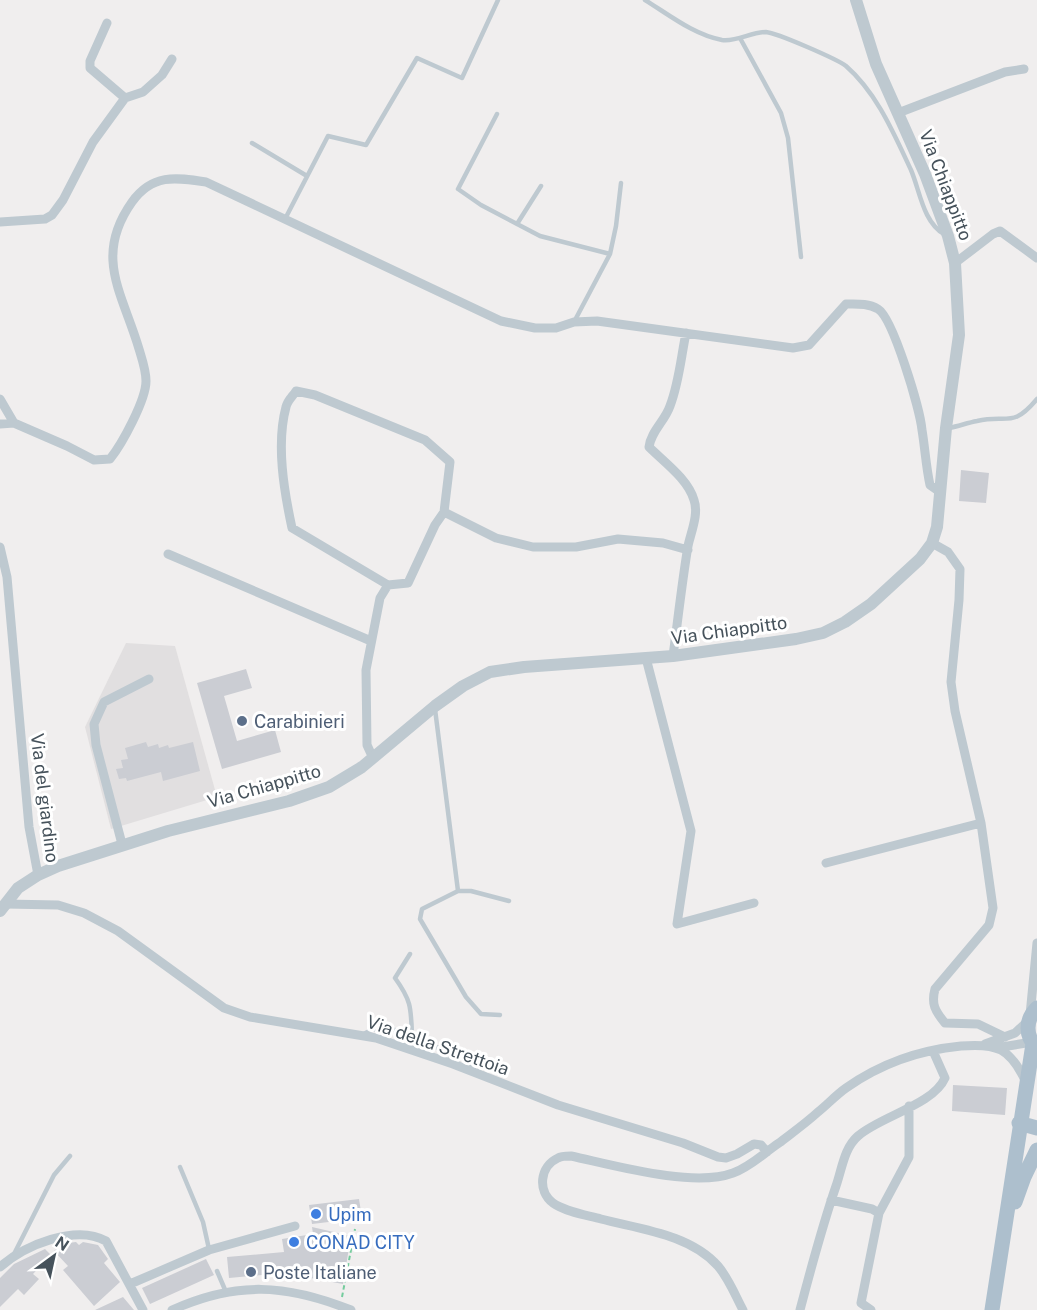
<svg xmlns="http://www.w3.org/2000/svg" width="1037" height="1310" viewBox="0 0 1037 1310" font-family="'Public Sans',sans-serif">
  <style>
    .education { fill: #e1dfe0 }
    .building { fill: #cbcdd3 }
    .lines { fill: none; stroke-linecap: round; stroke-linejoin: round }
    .path { stroke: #74cc9d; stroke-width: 2; stroke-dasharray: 4.5 3; stroke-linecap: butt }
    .service { stroke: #bec9d0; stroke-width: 4.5 }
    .minor { stroke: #bec9d0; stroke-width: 9 }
    .tertiary { stroke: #bec9d0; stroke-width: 12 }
    .primary { stroke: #adbfcd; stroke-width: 15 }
    .service-dot { fill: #5c6f8a; stroke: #fff; stroke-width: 2 }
    .shop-dot { fill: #3f7fe0; stroke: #fff; stroke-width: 2 }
    .labels { text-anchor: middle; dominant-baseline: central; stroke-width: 6; stroke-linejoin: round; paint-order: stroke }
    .street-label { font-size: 18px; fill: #46525b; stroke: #fff }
    .service-label { font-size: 18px; fill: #4e5e75; stroke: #fff; text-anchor: start }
    .shop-label { font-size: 18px; fill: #366cbe; stroke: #fff; text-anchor: start }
  </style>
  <rect width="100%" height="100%" fill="#f0eeee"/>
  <!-- education -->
  <path class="education" d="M126,643l49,3 42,151 -106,32 -26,-102z"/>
  <!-- building -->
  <path class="building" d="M961,470l28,3 -3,30 -27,-2z
    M246,669l6,19 -28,8 13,45 38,-11 6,22 -59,17 -25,-86z
    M146,742l2,5 10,-3 1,4 9,-3 1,3 24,-6 7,29 -37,10 -2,-9 -34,9 -1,-3 -7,1 -3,-10 7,-1 -2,-8 7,-1 -3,-11z
    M953,1085l54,3 -2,27 -53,-4z
    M359,1199l3,19 -50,6 -3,-19z
    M312,1227l39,9 -8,48 -60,-11 -54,5 -2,-21 57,-5 -2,-13 31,-5z
    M76,1242l3,3 4,-3 15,3 10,14 -4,4 16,19 -26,24 -31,-36 5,-4 -14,-15 9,-7 3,1 2,-2z
    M45,1249l6,6 -18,19 6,5 -15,16 -6,-6 -18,18v-29l14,-14z
    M206,1259l8,16 -64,29 -8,-16z
    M123,1297l11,13h-39z"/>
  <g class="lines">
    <!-- path -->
    <path class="path" d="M342,1297l13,-68"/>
    <!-- service -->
    <path class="service" d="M645,0c23,14 49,35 77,40 15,2 29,-8 44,-8 11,1 71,27 80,34 31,27 48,68 65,104 9,21 12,52 33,64
      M740,38l41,75 7,25 13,119
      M497,114l-39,75 23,16 59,31 70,18 -36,68
      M252,143l55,33
      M285,219l43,-83 38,9 51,-87 45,20 36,-78
      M517,224l24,-38
      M610,254l6,-28 5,-43
      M949,428c10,-2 18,-5 28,-7 31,-7 35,8 60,-22
      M435,709l23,182 -36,18 -2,10 46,78 15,17 19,1
      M458,891h13l38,10
      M410,954l-15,24c16,22 16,29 17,57
      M362,1035c6,-3 11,-7 18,-7 24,0 60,19 78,34
      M469,1068l8,-4 18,1
      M180,1167l23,55 6,27
      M13,1256l41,-81 16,-19
      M217,1271l9,21"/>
    <!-- minor -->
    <path class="minor" d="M107,23l-17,38v7l35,30
      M898,113l107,-41 19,-3
      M0,222l45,-3 7,-4 11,-15 30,-58 32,-44 18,-6 19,-17 10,-16
      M955,263l38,-29 7,-3 37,27
      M0,399l14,24
      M0,424l14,-1 53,23 27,14 16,-1c12,-15 36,-59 36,-78 0,-11 -4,-22 -7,-32 -16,-55 -46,-92 -7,-147 20,-28 43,-25 74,-20l295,139 34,7h21l18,-6 23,-1 196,27 16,-3 37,-41c11,0 22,-1 32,5 15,9 42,100 44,121 3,18 4,37 8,55l10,7
      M932,543l16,9 12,17 -1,31 -8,82 4,29 26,112 12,85 -4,17 -54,64c-4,15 0,22 10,34l33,1 27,13
      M0,547l7,30 22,250 9,48
      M168,554l203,87
      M388,585l-96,-57c-8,-37 -16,-84 -6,-121 1,-6 7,-11 10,-16l19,4 110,45 25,22 -6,50
      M673,656c5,-37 9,-74 15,-110 3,-14 11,-32 6,-46 -6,-21 -30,-38 -45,-53 2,-16 16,-26 21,-41 9,-23 11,-49 16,-73
      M646,658l45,173 -14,93 77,-21
      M373,758l-6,-13 -1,-75 14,-72 8,-13 20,-2 27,-58 9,-13 52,26 37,9h43l42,-8 45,4 25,7
      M122,844l-26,-99 -2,-21 10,-22 45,-23
      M826,863l155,-40
      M5,904l53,1 26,8 34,18 106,77 26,9 126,21 77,26 105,41 125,38 35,14 8,1 11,-4 17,-10 7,1 6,7
      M1030,1015l7,-72
      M985,1044l30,-11 13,-12
      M996,1048l36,-6
      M831,1200l41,9 7,4
      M0,1267c25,-22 76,-43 106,-26l37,69
      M130,1284l79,-34 86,-24
      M172,1310c64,-29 114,-26 179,0
      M743,1310c-8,-15 -14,-31 -25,-44 -28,-32 -79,-37 -117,-47 -15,-4 -35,-7 -48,-16 -16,-12 -13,-37 5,-45 3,-2 9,-2 13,-2 42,9 122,32 162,17 17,-6 31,-20 46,-30 13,-10 27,-20 39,-31 10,-8 18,-17 28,-24 34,-24 74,-38 115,-42 36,-3 49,2 65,36
      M800,1310c11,-42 22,-83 36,-124 6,-17 8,-38 22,-50 23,-20 75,-31 87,-58l-12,-27
      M871,1310l-10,-7 18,-90 30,-56v-51"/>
    <!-- tertiary -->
    <path class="tertiary" d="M0,911l18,-23 20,-13 20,-9 110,-35 121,-30 40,-14 33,-20 73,-61 28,-20 27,-14 34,-5 149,-11 123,-17 27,-6 22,-11 26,-18 49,-45 12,-16 5,-16 9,-99 13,-93 -4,-72 -7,-27 -23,-62 -49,-110 -20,-64"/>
    <!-- primary -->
    <path class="primary" d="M1037,1008c-12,12 -12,28 0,40
      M1019,1123l18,5
      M1015,1202l9,-25 13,-27
      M992,1310l41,-266"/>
  </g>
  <!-- markers -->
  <g class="service-dot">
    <circle cx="242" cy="721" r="6"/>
    <circle cx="251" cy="1272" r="6"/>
  </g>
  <g class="shop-dot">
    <circle cx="316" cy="1214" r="6"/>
    <circle cx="294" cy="1242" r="6"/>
  </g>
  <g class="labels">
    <!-- street labels -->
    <g class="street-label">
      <text transform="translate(946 185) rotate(69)">Via Chiappitto</text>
      <text transform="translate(729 630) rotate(-8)">Via Chiappitto</text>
      <text transform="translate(264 786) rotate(-16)">Via Chiappitto</text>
      <text transform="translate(45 798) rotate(83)">Via del giardino</text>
      <text transform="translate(438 1045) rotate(19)">Via della Strettoia</text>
    </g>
    <!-- service labels -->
    <g class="service-label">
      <text x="254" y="721">Carabinieri</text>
      <text x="263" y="1272">Poste Italiane</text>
    </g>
    <!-- shop labels -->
    <g class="shop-label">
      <text x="328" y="1214">Upim</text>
      <text x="306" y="1242">CONAD CITY</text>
    </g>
  </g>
  <!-- north arrow -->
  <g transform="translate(54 1256) rotate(33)" stroke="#ffffff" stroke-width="4.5" paint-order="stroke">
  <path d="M0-4.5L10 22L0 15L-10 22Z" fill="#46525b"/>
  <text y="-9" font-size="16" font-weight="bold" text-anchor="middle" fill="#46525b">N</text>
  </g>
</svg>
